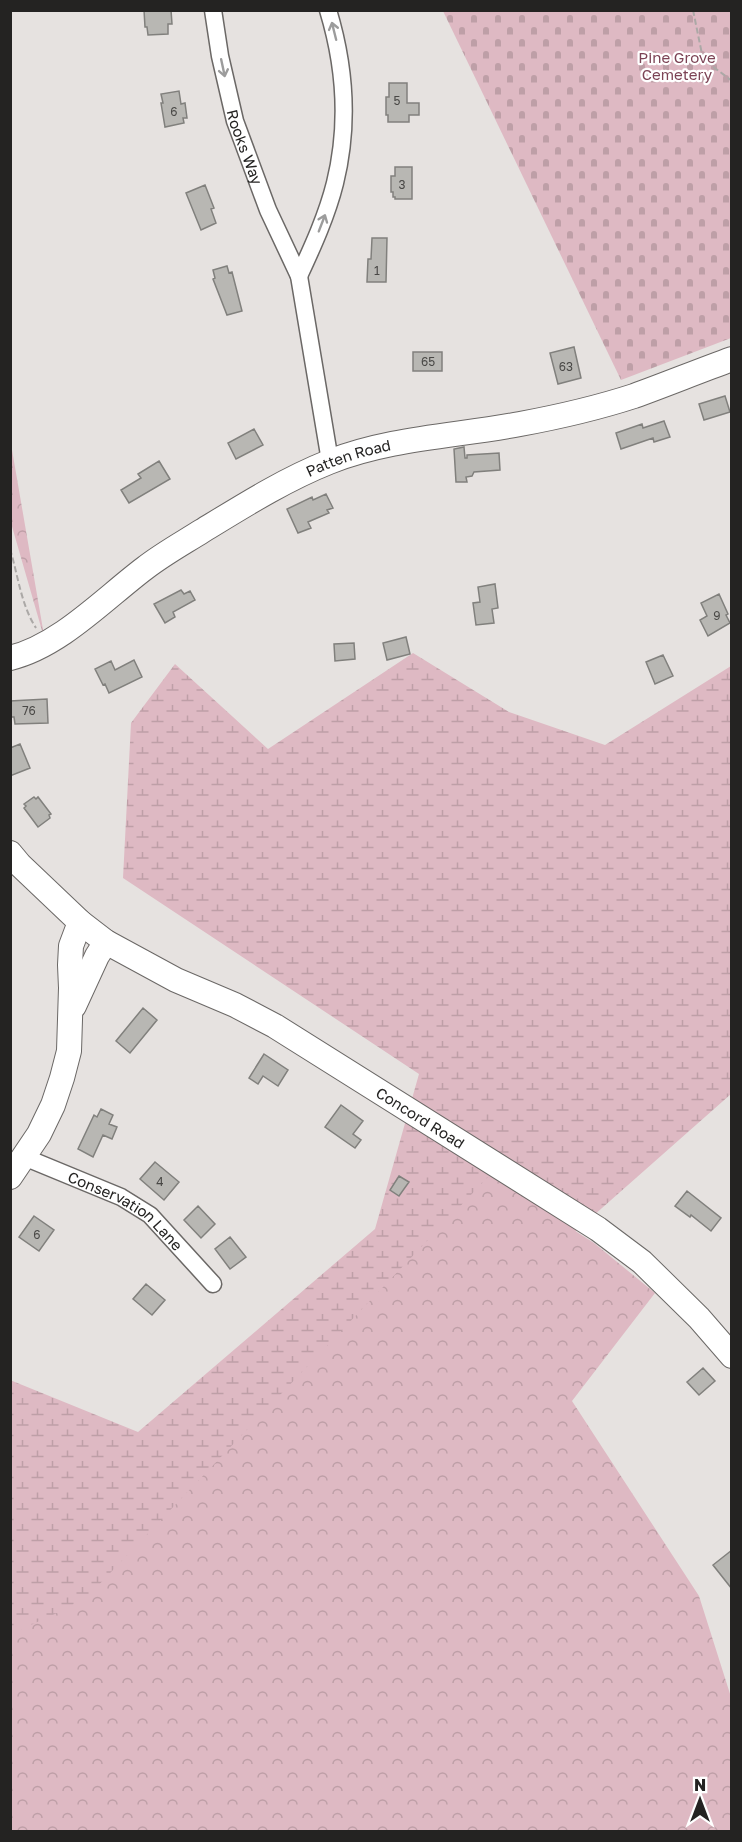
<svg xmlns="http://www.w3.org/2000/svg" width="742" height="1842" viewBox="0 0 742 1842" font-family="'Golos Text',sans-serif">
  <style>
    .wetland { fill: url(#wetland-marsh) }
    .cemetery { fill: url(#cemetery-stones) }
    .park { fill: url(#park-crowns) }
    .building { fill: #b8b7b3; stroke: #81807d; stroke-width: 1.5 }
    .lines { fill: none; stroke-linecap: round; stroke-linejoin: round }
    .street-casing { stroke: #6b6866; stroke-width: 19 }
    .secondary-casing { stroke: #6b6866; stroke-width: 26 }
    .path { stroke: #aba8a6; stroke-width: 2; stroke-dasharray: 6 3; stroke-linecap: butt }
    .street { stroke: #fff; stroke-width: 16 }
    .secondary { stroke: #fff; stroke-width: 24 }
    .oneway { stroke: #9c9c9c }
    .labels { text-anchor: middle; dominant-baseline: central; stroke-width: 4.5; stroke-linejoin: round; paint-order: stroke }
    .number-label { font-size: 12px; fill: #494846 }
    .park-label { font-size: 15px; fill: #7c4355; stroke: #fff }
    .street-label { font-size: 15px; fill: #242322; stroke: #fff }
  </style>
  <defs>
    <pattern id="wetland-marsh" width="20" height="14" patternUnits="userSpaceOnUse" patternTransform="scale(1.5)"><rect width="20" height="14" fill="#deb9c3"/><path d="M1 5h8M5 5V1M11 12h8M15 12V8" fill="none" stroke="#be9fa7"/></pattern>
    <pattern id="cemetery-stones" width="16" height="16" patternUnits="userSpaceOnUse" patternTransform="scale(1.5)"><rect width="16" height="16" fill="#deb9c3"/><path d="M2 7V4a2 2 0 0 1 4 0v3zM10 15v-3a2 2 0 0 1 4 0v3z" fill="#be9fa7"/></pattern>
    <pattern id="park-crowns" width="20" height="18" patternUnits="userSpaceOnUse" patternTransform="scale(1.5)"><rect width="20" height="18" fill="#deb9c3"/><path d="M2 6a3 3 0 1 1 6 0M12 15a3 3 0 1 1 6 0" fill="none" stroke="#be9fa7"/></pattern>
  </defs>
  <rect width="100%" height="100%" fill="#e6e2e0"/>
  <!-- wetland -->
  <path class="wetland" d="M413,653l96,59 96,33 126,-79v428l-241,213 -479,524 -1,-451 128,52 237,-203 44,-155 -296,-196 8,-155 44,-59 93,85z"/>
  <!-- cemetery -->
  <path class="cemetery" d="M443,11h288v327l-110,42z"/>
  <!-- park -->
  <path class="park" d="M11,444l34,197 -34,-118z
    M489,1176l105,67 61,50 -83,108 127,195 32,101v134h-720v-197l57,-26 24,-16z"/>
  <!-- building -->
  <path class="building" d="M144,10h27l1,14h-4v10l-20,1 -1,-8h-2z
    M389,83h18v20h12v12h-10v7h-21v-7h-2v-18h3z
    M179,91l2,13 4,-1 2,15h-4l1,5 -19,4 -4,-24h2l-2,-9z
    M395,167h17v32h-17v-2h-2v-5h-2v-16h4z
    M205,185l9,23 -3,1 5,14 -15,7 -15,-37z
    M372,238h15l-1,44h-19l1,-23h3z
    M227,266l2,7 3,-1 10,39 -15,4 -14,-36 2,-1 -2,-8z
    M574,347l7,31 -23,6 -8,-31z
    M413,352h29v19h-29z
    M725,396l5,16 -26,8 -5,-16z
    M664,421l6,16 -16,5 -1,-4 -32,11 -5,-16 26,-9 1,4z
    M254,429l9,16 -27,14 -8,-16z
    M464,447l1,11h2v-3l32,-2 1,17 -26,2 -2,4 -6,1 1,5h-11l-2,-33z
    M159,461l11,18 -41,24 -8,-13 20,-12 -3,-4z
    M326,494l7,14 -6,2 2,3 -21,9 3,6 -13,5 -11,-24 25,-12 1,3z
    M495,584l3,24 -6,1 2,14 -18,2 -3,-22 7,-1 -2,-15z
    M181,590l3,4 6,-3 5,9 -22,12 2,5 -10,6 -11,-19z
    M719,594l9,20 -2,1 4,8 -22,13 -8,-16 7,-4 -6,-13z
    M406,637l4,17 -23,6 -4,-17z
    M354,643l1,16 -20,2 -1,-17z
    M663,655l10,21 -18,8 -9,-22z
    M134,660l8,17 -33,16 -4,-9 -2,1 -8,-16 16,-8 4,9z
    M47,699l1,24 -33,1 -1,-7h-4v-16z
    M20,744l10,24 -20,8v-28z
    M34,797l2,2 2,-2 13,17 -2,1 1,3 -12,9 -14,-19 2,-2 -2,-2z
    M143,1008l14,12 -27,33 -14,-12z
    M264,1054l24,16 -10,16 -15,-10 -5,8 -9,-6z
    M341,1105l22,16 -10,13 8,6 -6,8 -30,-21z
    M101,1109l12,6 -4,9 8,3 -5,12 -9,-4 -10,22 -15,-8 16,-34 3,2z
    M155,1162l24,20 -15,18 -24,-21z
    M399,1176l10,6 -10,14 -9,-6z
    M687,1191l34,27 -10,13 -20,-16 -1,2 -15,-11z
    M198,1206l17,18 -14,14 -17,-18z
    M34,1216l20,14 -15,21 -20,-14z
    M230,1237l16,20 -16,12 -15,-20z
    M146,1284l19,16 -13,15 -19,-16z
    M703,1368l12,13 -16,14 -12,-13z
    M732,1550v39l-19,-24z"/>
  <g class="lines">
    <!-- street casing -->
    <g class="street-casing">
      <g id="street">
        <path id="s1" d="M213,10l7,46 15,65 33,89 31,66 31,185"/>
        <path d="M299,276c14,-30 28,-61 36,-93 14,-57 10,-117 -7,-173"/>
        <path id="s2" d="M24,1157l97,40 29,18 63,69"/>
      </g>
    </g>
    <!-- secondary casing -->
    <g class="secondary-casing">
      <g id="secondary">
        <path id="s3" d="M10,658c50,-12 95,-60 135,-90 18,-14 38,-25 57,-37 41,-25 82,-51 127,-69 60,-24 128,-26 191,-38 38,-7 77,-16 114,-28 33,-12 65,-25 98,-37"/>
        <path id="s4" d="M10,853l10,12 60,57 26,20 70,38 59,25 40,21 323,203 44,33 57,56 33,38"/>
        <path d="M74,1006l23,-50 9,-14"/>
        <path d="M10,1177l29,-43 14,-29 9,-27 7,-27 2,-63 -1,-23 1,-19 9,-24"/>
      </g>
    </g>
    <!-- path -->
    <path class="path" d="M693,10l10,49 29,22
      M10,549c8,26 11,56 26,79"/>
    <!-- street -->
    <use href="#street" class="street"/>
    <!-- secondary -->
    <use href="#secondary" class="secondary"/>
  </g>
  <!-- one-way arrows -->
  <defs><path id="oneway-shaft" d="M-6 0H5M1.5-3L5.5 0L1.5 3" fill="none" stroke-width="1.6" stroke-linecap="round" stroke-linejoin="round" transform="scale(1.5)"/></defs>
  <g class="oneway">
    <use href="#oneway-shaft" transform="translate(334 31) rotate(-104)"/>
    <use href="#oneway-shaft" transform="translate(223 68) rotate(78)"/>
    <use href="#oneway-shaft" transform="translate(322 223) rotate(-69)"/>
  </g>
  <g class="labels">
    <!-- number labels -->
    <g class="number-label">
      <text x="397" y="100">5</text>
      <text x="174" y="111">6</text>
      <text x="402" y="184">3</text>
      <text x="377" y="270">1</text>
      <text x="428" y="361">65</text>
      <text x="566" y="366">63</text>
      <text x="717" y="615">9</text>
      <text x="29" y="710">76</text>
      <text x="160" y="1181">4</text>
      <text x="37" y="1234">6</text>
    </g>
    <!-- park labels -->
    <g class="park-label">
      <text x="677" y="57">Pine Grove<tspan x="677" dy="17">Cemetery</tspan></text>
    </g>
    <!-- street labels -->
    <g class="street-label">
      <text stroke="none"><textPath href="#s1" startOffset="141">Rooks Way</textPath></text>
      <text stroke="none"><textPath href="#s3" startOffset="396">Patten Road</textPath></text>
      <text stroke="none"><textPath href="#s4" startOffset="492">Concord Road</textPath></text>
      <text stroke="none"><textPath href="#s2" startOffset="116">Conservation Lane</textPath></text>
    </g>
  </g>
  <!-- border -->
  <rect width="742" height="1842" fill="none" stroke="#242322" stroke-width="24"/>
  <!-- north arrow -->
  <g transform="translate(700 1800)" stroke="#ffffff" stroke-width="4.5" paint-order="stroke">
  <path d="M0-4.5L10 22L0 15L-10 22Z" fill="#242322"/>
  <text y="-9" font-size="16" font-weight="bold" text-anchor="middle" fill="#242322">N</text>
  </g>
</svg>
